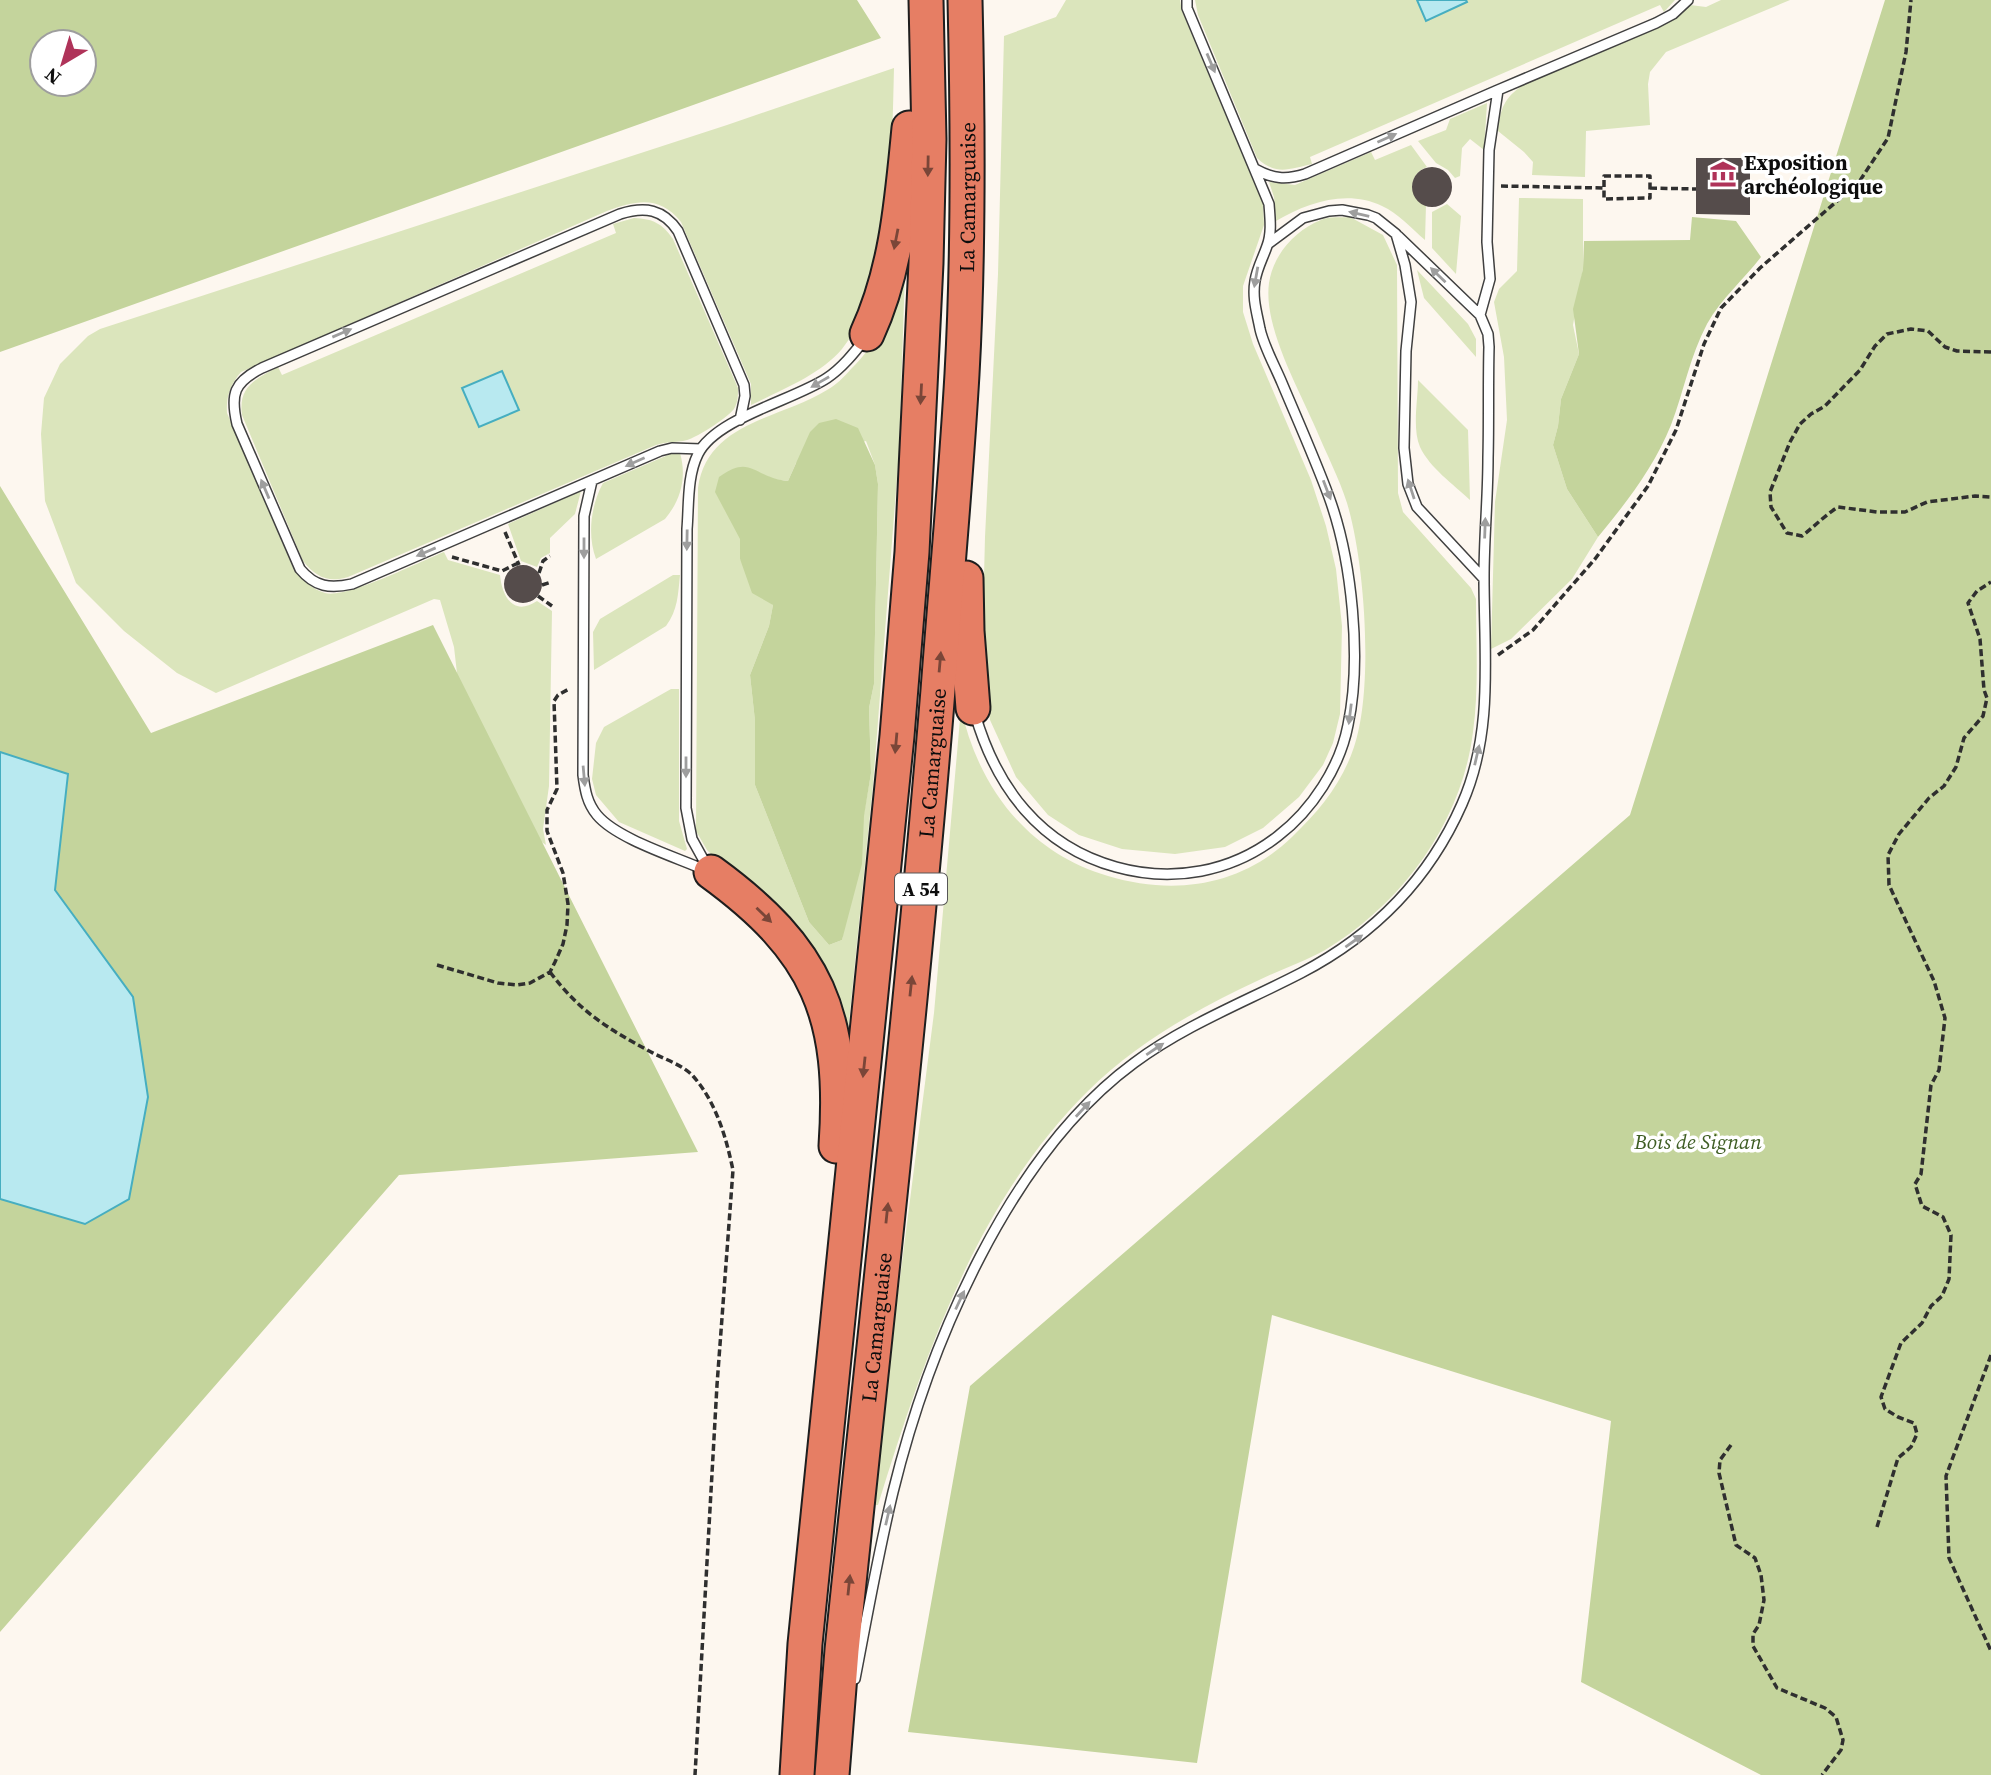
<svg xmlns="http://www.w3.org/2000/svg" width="1991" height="1775" viewBox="0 0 1991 1775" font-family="'Source Serif 4',serif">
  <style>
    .green { fill: #dbe5bc; fill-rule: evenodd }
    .forest { fill: #c4d49c; fill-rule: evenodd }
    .water { fill: #b8e9f0; stroke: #46aec0; stroke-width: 2 }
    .building { fill: #554c4b }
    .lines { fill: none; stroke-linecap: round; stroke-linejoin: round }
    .lane-casing { stroke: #404040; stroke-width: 12 }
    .highway-casing { stroke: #1e1e1e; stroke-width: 37 }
    .path { stroke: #2f2f2f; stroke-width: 3.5; stroke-dasharray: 7 3.5; stroke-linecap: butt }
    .lane { stroke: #fff; stroke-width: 9 }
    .highway { stroke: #e67e64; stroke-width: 33 }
    .oneway { fill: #9e9e9e }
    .oneway2 { fill: #7a4638 }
    .labels { text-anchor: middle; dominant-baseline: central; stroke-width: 7; stroke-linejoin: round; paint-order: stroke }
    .shield { fill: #fff; stroke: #565656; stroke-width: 2 }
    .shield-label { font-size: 19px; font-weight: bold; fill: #0d0d0d }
    .poi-label { font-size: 21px; font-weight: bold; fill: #0d0d0d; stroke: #fff; text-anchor: start }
    .street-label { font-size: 21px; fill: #0d0d0d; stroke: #fff }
    .park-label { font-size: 21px; font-style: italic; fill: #3f5e24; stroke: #fff }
  </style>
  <rect width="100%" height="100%" fill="#fdf7ef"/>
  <!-- green -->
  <path class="green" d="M1066,0h114l2,11 81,193 1,21 -21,61v26l10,32 58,136 15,46 10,43 6,57 -2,88 -7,29 -10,22 -24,32 -36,31 -38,19 -50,7 -53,-5 -43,-14 -31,-20 -32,-38 -26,-57 -8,-64 3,-119 13,-263 6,-238 52,-19z
    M1195,0h222l9,20 41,-18 -1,-2h209l-11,12 -4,-7 -350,152 2,7c-23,5 -36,12 -55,-6l-59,-143z
    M1721,0h69l-124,52 -16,20 -2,12 2,41 -64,6 -1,46 -53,-2 1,-13 -9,-10 -26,-21c2,-22 6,-33 25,-46l151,-66 16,-14 16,2z
    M894,68c-2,76 -2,220 -52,281 -22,26 -61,41 -91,56v-21l-70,-162c-21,-27 -45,-22 -74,-11l-366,161c-11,13 -15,25 -14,41l67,157c9,10 18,19 31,23 21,6 96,-32 119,-41l4,8 52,15c2,21 13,42 37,26l15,10 -3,175 -6,43 3,16 -24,-16 -57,-85 -11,-97 -14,-47 -6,-1 -218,94 -39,-20 -53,-42 -48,-48 -31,-82 -4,-67 3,-36 16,-34 28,-28 12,-7 627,-204z
    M1487,103l-3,47 -14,-11 -8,9 -2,28 -5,2 -7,-8 -12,-7 -18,-22 28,-11 4,-11z
    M1411,145l16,22c-19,7 -19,29 -1,38l-1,35c-13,-11 -27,-27 -43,-34 -36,-17 -75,-3 -106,15l-2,-24 -5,-15 26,3 76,-33 4,8z
    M1519,198l64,1v70l-10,56 6,29 -18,45 -3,27 -5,19 14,44 31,48 -26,42 -61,60 -20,10 4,-147 12,-82 -3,-63 -10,-55 5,-13 18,-18z
    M1447,204l14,12 -5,58 -24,-26v-36z
    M1350,217l33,18 14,30 1,228 5,19 68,76 5,11c0,45 3,90 -3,133 -11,90 -71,172 -148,218 -21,12 -46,20 -68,31 -60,28 -122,63 -169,110 -112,111 -164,266 -210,414h-3l12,-126 47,-366 27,-305c17,79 67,145 147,168 67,20 134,10 185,-40 27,-26 49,-53 61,-89 20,-58 11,-185 -7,-244 -8,-25 -21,-50 -31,-74 -17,-40 -53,-102 -47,-146 4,-28 26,-53 52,-63 8,-4 20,-2 29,-3z
    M634,218c19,1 28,5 39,21l65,149c0,8 0,14 -4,21 -7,9 -40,31 -51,32 -9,1 -18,1 -27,4l-308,132c-20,6 -32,0 -45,-16l-61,-146c-4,-29 14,-36 36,-48l4,8 334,-142 -3,-9z
    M1417,270l51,54 8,15v18l-52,-59z
    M905,272l-6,180 -26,333 -25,247 -5,-1 -118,-163 -18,-18 -11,-19 2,-343c9,-66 82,-69 129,-98 9,-5 17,-13 24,-21 28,-26 39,-62 54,-97zM866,441l9,24 3,19 -4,200 -5,24 2,65 -29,167 -13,5 -20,-23 -54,-137v-64l-5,-46 19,-49 4,-21 -33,-46v-20l22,-65 11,5 15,2 8,-18z
    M1418,380l50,50 2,70c-17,-16 -40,-32 -50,-53 -8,-19 -2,-47 -2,-67z
    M675,452l5,1c7,24 1,47 -15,66l-69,40c-9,-24 -5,-54 7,-76z
    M581,491l-6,23 -25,24v15l-9,5 -4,9 -16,-6 -13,-37z
    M673,575h7c-2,19 -2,35 -14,51l-72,44 -1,-38 7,-13z
    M671,689h8v132l8,28 -2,2 -66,-29 -23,-27 -4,-16 4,-36 8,-16z"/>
  <!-- forest -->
  <path class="forest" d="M0,0h857l24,38 -881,314zM42,42h42v42h-42z
    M1885,0h106v1775h-230l-180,-93 30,-261 -339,-106 -75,448 -289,-31 62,-346 660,-571z
    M1692,217l44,4 25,36c-17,22 -40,42 -54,67 -17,32 -23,67 -36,101 -17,42 -44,77 -73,112l-31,-48 -14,-44 5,-19 3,-27 18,-45 -6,-45 10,-40 1,-28 106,-1z
    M836,419l22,9 17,37 3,19 -4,200 -5,24 2,65 -7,43 -2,48 -20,76 -13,5 -20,-23 -54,-137v-64l-5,-46 19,-49 4,-21 -21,-12 -12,-34v-20l-25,-47 4,-15c33,-24 34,1 69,4l22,-49 9,-9z
    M0,486l151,247 282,-108 265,527 -299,23 -399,457z"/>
  <!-- water -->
  <path class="water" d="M1417,0h49l1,2 -41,19z
    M502,371l17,39 -40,17 -17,-39z
    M0,752l68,22 -13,116 78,107 15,100 -19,102 -44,25 -85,-25z"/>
  <!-- building -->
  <path class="building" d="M1696,158h54v57l-54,-1z
    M1412 187a20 20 0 1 1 40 0a20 20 0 1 1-40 0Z
    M504 584a19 19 0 1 1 38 0a19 19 0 1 1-38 0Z"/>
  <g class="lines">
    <!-- lane casing -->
    <g class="lane-casing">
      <path id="lane" d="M1255,169c18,10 31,11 50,5l193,-84
        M1398,236l82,79
        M1268,244l35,-26 26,-7 13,-1 26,5 8,3 20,16 9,31 6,37 -5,49 -2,97 4,36 9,23 67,72
        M701,449l-29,-1 -12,3 -308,133c-22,5 -37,3 -52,-15l-63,-145c-7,-30 -3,-42 25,-56l358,-154c25,-8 43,-5 58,17l66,154 1,11 -5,24
        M592,481l-8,35 -1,259c2,15 4,28 14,40 20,24 79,42 108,55
        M975,714c21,73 65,132 141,153 57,16 116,5 162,-31 34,-26 62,-69 70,-111 14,-66 4,-165 -19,-228 -14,-38 -31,-76 -47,-114 -7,-17 -18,-36 -22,-54 -3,-16 -8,-31 -5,-48 2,-13 8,-23 12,-35 5,-13 3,-28 2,-42l-82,-196v-8
        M708,868l-16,-29 -6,-31 1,-279c2,-24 0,-53 11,-75 18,-36 96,-54 129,-76 15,-10 27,-25 38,-39
        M855,1679c12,-62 23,-125 38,-187 36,-147 116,-337 241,-429 51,-38 111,-61 167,-90 73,-38 128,-94 161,-169 32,-72 22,-150 22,-227 0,-40 4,-79 4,-119 1,-37 0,-74 1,-111l-1,-13 -8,-19 10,-36 -3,-37 2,-92 9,-60 158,-67 17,-9 15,-14"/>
    </g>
    <!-- highway casing -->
    <g class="highway-casing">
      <g id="highway">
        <path d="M867,334c30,-65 35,-135 42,-206"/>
        <path d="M966,578l1,53 6,77"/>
        <path d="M711,872c107,78 134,143 125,274"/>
        <path d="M797,1775l8,-131 92,-908 15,-184 14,-289 3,-124 -3,-139"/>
        <path id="s1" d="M832,1775l10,-125c33,-320 70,-640 96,-960 8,-105 18,-211 24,-316 7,-124 6,-249 3,-374"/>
      </g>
    </g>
    <!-- path -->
    <path class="path" d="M1604,176h46v22l-46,1z
      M1501,186l103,2
      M1650,188l46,1
      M1991,352l-34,-1 -12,-4 -17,-16 -17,-2 -24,5 -12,12 -15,24 -35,36 -14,8 -11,10 -10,18 -20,50 1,15 16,26 15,3c13,-10 22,-20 36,-29l39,5h28l22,-10 48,-6 16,1
      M505,532l14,33
      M452,557l50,14 16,-8
      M539,573l4,-12 7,-5
      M542,585l9,-3
      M538,596l14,10
      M1498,655l35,-25 62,-71 53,-73 28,-56 28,-86 17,-36 39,-40 99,-86 29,-44 18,-86 5,-52
      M437,965l61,18 19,2 13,-2 20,-11 5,-10 8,-18 4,-19 1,-21 -5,-31 -16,-42v-21l10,-21 -3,-88 4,-6 11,-6
      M550,972c29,39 58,57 101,80 13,7 32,13 42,24 23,26 33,61 40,94l-16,215 -22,390
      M1991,1355l-45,121 3,82 42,93
      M1731,1445l-11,15 -1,13 17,72 19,13 6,17 3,25 -5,25 -6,9v12l24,42 48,20 11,9 7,23 -2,10 -19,25
      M1877,1527l21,-69 13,-11 6,-13 -3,-11 -16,-6 -13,-8 -4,-12 20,-54 21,-20 9,-17 11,-10 7,-17 2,-44 -8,-18 -21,-11 -7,-22 6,-10 10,-89 8,-15 6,-52 -11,-37 -45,-96 -1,-30 11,-21 30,-36 15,-12 12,-19 8,-29 19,-22 4,-18 -3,-8 -4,-51 -12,-36 9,-12 14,-9"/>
    <!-- lane -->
    <use href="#lane" class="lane"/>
    <!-- highway -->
    <use href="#highway" class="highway"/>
  </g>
  <!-- one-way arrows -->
  <defs><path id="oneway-solid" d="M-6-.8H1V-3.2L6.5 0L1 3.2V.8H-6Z" transform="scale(1.75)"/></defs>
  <g class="oneway">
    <use href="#oneway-solid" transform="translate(1211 63) rotate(67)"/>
    <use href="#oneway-solid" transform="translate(1387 138) rotate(-24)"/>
    <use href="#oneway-solid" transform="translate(1359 214) rotate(-167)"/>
    <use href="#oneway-solid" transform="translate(1438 275) rotate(-136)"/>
    <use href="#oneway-solid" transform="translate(1256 277) rotate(100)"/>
    <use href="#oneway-solid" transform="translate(342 333) rotate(-23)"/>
    <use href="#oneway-solid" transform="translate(820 382) rotate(150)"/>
    <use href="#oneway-solid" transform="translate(635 462) rotate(156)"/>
    <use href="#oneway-solid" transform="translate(265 489) rotate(-113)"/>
    <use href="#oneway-solid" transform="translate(1411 489) rotate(-108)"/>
    <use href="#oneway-solid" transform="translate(1327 490) rotate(69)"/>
    <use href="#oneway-solid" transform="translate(1485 528) rotate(-88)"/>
    <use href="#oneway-solid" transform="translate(687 540) rotate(91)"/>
    <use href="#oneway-solid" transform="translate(584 548) rotate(90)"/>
    <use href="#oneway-solid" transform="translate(426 552) rotate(157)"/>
    <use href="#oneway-solid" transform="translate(1350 714) rotate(97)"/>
    <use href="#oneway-solid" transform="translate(1477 755) rotate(-77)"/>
    <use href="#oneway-solid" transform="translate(686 767) rotate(90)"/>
    <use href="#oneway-solid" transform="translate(584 776) rotate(85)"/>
    <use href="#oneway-solid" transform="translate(1354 941) rotate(-35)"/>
    <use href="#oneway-solid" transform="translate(1155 1049) rotate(-34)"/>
    <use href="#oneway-solid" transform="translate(1083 1109) rotate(-47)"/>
    <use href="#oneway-solid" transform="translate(960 1300) rotate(-65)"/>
    <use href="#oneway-solid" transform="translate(888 1515) rotate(-77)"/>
  </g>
  <g class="oneway2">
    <use href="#oneway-solid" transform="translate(928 166) rotate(91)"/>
    <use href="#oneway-solid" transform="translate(896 239) rotate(101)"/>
    <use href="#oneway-solid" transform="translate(921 394) rotate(93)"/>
    <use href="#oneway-solid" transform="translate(940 662) rotate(-85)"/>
    <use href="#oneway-solid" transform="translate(896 743) rotate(95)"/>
    <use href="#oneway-solid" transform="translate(764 915) rotate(44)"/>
    <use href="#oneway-solid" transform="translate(911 986) rotate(-84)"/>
    <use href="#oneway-solid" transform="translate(864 1067) rotate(96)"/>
    <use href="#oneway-solid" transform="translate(887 1213) rotate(-84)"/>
    <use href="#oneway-solid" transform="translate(849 1585) rotate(-84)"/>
  </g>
  <!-- icons -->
  <defs>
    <g id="museum-bare" transform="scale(2.1)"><path d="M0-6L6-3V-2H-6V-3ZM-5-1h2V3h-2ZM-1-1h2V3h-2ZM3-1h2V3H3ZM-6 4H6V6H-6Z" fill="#af3359" stroke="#fff" stroke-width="2.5" paint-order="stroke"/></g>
  </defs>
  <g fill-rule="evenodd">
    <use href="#museum-bare" x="1723" y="174"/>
  </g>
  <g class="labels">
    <!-- shield labels -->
    <rect class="shield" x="895" y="873.5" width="52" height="31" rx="5"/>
    <g class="shield-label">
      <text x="921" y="889">A 54</text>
    </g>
    <!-- poi labels -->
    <g class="poi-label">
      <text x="1744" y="162">Exposition<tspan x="1744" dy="24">archéologique</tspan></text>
    </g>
    <!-- street labels -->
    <g class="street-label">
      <text stroke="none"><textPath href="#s1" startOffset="1584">La Camarguaise</textPath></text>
      <text stroke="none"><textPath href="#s1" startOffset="1017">La Camarguaise</textPath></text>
      <text stroke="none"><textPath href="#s1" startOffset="450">La Camarguaise</textPath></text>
    </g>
    <!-- park labels -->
    <g class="park-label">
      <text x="1698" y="1141">Bois de Signan</text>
    </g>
  </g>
  <!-- north arrow -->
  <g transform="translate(63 63) rotate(218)"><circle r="33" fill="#ffffff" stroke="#9e9e9e" stroke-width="2"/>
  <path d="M0-5L12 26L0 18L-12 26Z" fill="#af3359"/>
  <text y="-10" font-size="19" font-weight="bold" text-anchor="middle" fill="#0d0d0d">N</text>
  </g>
</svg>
